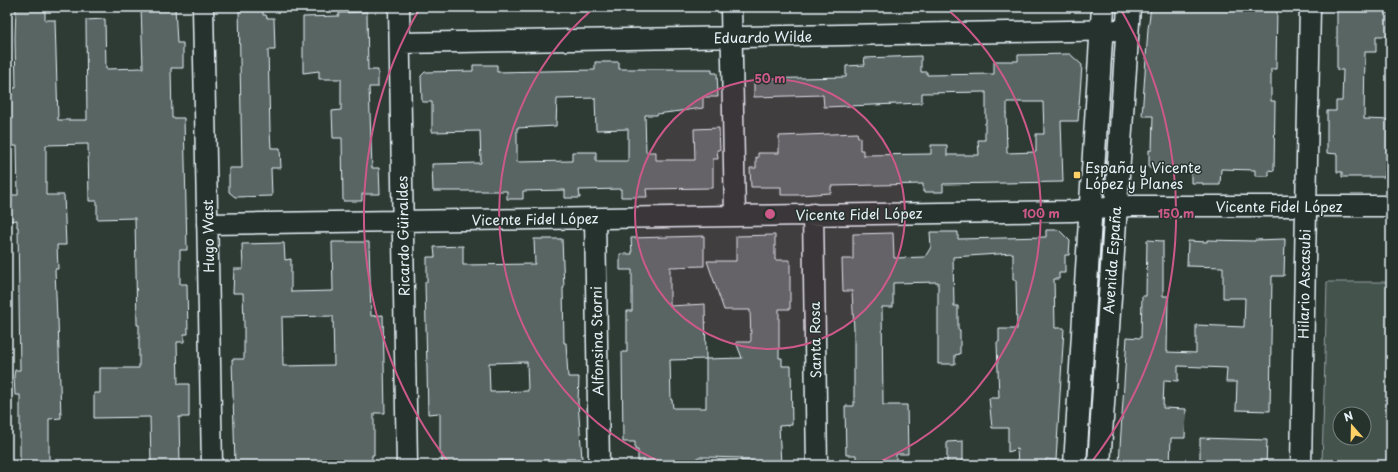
<svg xmlns="http://www.w3.org/2000/svg" width="1398" height="472" viewBox="0 0 1398 472" font-family="'Playpen Sans',sans-serif">
  <style>
    .green { fill: #45524e; stroke: #96a2a3; fill-rule: evenodd }
    .building { fill: #596563; stroke: #e8f1f8; fill-rule: evenodd }
    .lines { fill: none; stroke-linecap: round; stroke-linejoin: round }
    .street-casing { stroke: #e8f1f8; stroke-width: 23 }
    .secondary-casing { stroke: #e8f1f8; stroke-width: 25 }
    .street { stroke: #26332d; stroke-width: 20 }
    .secondary { stroke: #26332d; stroke-width: 22 }
    .ring { fill: none; stroke: #cd598a; stroke-width: 2 }
    .poi-dot { fill: #ffd166; stroke: #26332d; stroke-width: 1.5 }
    .labels { text-anchor: middle; dominant-baseline: central; stroke-width: 3; stroke-linejoin: round; paint-order: stroke }
    .street-label { font-size: 14px; fill: #e8f1f8; stroke: #26332d }
    .poi-label { font-size: 14px; fill: #e8f1f8; stroke: #26332d; text-anchor: start }
    .centre { fill: #cd598a; stroke: #26332d; stroke-width: 2 }
    .ring-label { font-size: 12px; text-anchor: middle; font-weight: bold; fill: #cd598a; stroke: #26332d; stroke-width: 3; stroke-linejoin: round; paint-order: stroke }
  </style>
  <rect width="100%" height="100%" fill="#2e3b35"/>
  <filter id="ink" filterUnits="userSpaceOnUse"><feTurbulence type="fractalNoise" baseFrequency=".025" numOctaves="2"/><feDisplacementMap in="SourceGraphic" scale="8" xChannelSelector="R" yChannelSelector="G"/><feConvolveMatrix kernelMatrix="1 2 1 2 8 2 1 2 1" color-interpolation-filters="sRGB"/></filter>
  <g filter="url(#ink)">
    <!-- green -->
    <path class="green" d="M1327,282h64v183h-69zM1340,414h24v24h-24z"/>
    <!-- building -->
    <path class="building" d="M16,7h29v13h10l3,100h29l-1,-100 19,-1 1,50 37,-1 -2,-61h34l2,36h6v25h-12l1,50h12l3,132h-7v34h7l1,50h-4v8h-7l1,42h11v33h-10l1,48h-29l-1,-48 -56,1v-25h6v-25h39v-43h-2l-2,-107 -38,1v-18h-8l-1,-57 -42,1v50h18l2,50h-9l1,24h-3l2,50h1l3,99 -12,1v46h-29v-70h-5l-1,-19 1,-6h5l-2,-143h-1v-7l-10,1v-26h11l-1,-49h-10v-58h9l-1,-50z
      M239,7h24v8h3l1,3h7l1,32h-7l2,81 1,17h9l1,20h-10l1,28 -37,1 -6,-5v-24h13z
      M1151,7h126l-1,62h-5v32h4l-1,70 -5,-1v6h-14v-6l-34,-1 -1,16h-17v-2h-12v-15h-42v-18h3l1,-34h-11l6,-87z
      M1337,7h54v29h-15v16h-11l-1,67 27,1v51h-6v6h-43v-5h-5v-18l-10,-1v-42h9v-10h6l1,-31h-6z
      M367,12l1,58h10v17h-9l3,81h7l1,26h-18v7h-19l-1,-63h-9l-1,-27 9,-1v-31h-22v-8l-16,2v-56l36,-1v-3z
      M1070,54l12,11 -4,56h-17l2,61 -120,2v8h-20v-8l-92,2v7l-31,2h-19v-8h-30l-1,-19h6v-11l2,1v-5h21v-17l78,-3 1,4h2v13h3v5l68,-1v-9h16v10h32l-1,-15h7v-17h1v-31l-64,1v10l-98,4 -1,-12 -69,2v-18l92,-2v-11l19,-1 -1,-7 57,-2v16h6v3l67,-1v-13h24v-6zM1007,102h36l1,32h-8v18l-29,1 -1,-40h1z
      M595,62h24v7h93v4h5l1,24h-15v11l-46,6v1h-12l1,37h10v8h39l-1,-31 25,-1 1,22h-3l1,9h-5v29l-67,1 1,8h-26v-8l-42,1 1,8h-15v-8l-42,1v8h-16v-8h-74l-1,-27 49,-1 -1,-32 -48,1v-30h-10l-1,-26 4,-4 48,-1v-6h24v7l98,-2zM595,98l1,32 32,-1v32h-32v-9h-24v9l-55,1v-34l39,-2 1,-27z
      M1046,230h13l11,11 -1,14h-4v18h-6v6h-5l1,49h9l-8,132 -10,-1v6h-28l-1,-16 -9,3v-24h-16l-3,-30h10l-2,-56h2v-13h18l-1,-49h-3v-27l-60,4 1,49h4v24h2v24l-5,1v9h-17v-82l-45,1v24h-11l1,98h24l1,49h-12v8h-4v3h-36v-10h-10l-1,-49h9v-76l-2,-39h-9l-1,-32h11v-25l40,-1 1,25 31,-1 6,-10 -1,-15h28v7l88,-2z
      M775,235v25h15v49h-11v49h3v8h9l1,59 -13,1 2,39h-29v-4h-11v-3l-34,-1h-9v8h-60v-15h-3v-8h-12l-1,-90h5v-41h5v-41h-12v-16h12l-1,-16 73,-2v30l-34,1v39l35,-2 1,55 -36,1 1,40h1l1,8h33v-49l36,-1 -6,-16h14l1,-2 -1,-30h-26l-17,-49h29v-25z
      M534,239h28l2,49h-1l1,55h2l2,34h11l-1,25 4,57h-16v6h-26v-5l-51,1v4h-47v-11h-2v-41l-12,1 -3,-132h2v-25h8l-1,-10 29,-1v19l72,-1zM527,362l1,29 -38,1 -1,-29z
      M1285,239l-1,37h-12l-2,135 -34,-1 1,-28h-11l1,-14 -49,-2v15l-14,-1 -1,28 23,1 -1,29h-14l-1,27 -51,-2 8,-126 14,1 1,-42h4l1,-56 16,1v55h5l-1,56 29,1v-28l48,2 1,-29h-22v-31l-36,-1 1,-25 19,1v-2l48,1v-1z
      M332,242h37l2,74 12,-1 2,98h-11v42h-2v10h-137l-3,-106h12v-33l-1,-33h-10l1,-24h9l-1,-25 42,-1 1,17 6,-1v33l42,-1zM333,316l1,49 -51,1 -1,-49z
      M1200,438l67,2 -1,25h-66z
      M963,441v24h-16v-23z"/>
    <g class="lines">
      <!-- street casing -->
      <g class="street-casing">
        <path id="street" d="M203,7l9,458
          M399,7l8,458
          M731,7l4,209
          M400,43l727,-13
          M813,214l4,251
          M595,218l4,247
          M207,224l865,-13 59,-5h260
          M1301,465l9,-458"/>
      </g>
      <!-- secondary casing -->
      <g class="secondary-casing">
        <path id="secondary" d="M1075,465l28,-458
          M1099,465l30,-458"/>
      </g>
      <!-- street -->
      <use href="#street" class="street"/>
      <!-- secondary -->
      <use href="#secondary" class="secondary"/>
    </g>
  </g>
  <!-- distance rings -->
  <circle cx="770" cy="214" r="135" fill="#cd598a" fill-opacity=".12"/>
  <g class="ring">
    <circle cx="770" cy="214" r="135"/>
    <path d="M666 464A271 271 0 0 1 594 8M946 8A271 271 0 0 1 874 464"/>
    <path d="M450 464A406 406 0 0 1 420 8M1120 8A406 406 0 0 1 1090 464"/>
  </g>
  <!-- markers -->
  <rect class="poi-dot" x="1073" y="171" width="8" height="8" rx="2"/>
  <g class="labels">
    <!-- street labels -->
    <g class="street-label">
      <text transform="translate(763 37) rotate(-1)">Eduardo Wilde</text>
      <text x="1279" y="206">Vicente Fidel López</text>
      <text transform="translate(859 214) rotate(-1)">Vicente Fidel López</text>
      <text transform="translate(535 219) rotate(-1)">Vicente Fidel López</text>
      <text transform="translate(208 236) rotate(-91)">Hugo Wast</text>
      <text transform="translate(403 236) rotate(-91)">Ricardo Güiraldes</text>
      <text transform="translate(1112 260) rotate(-86)">Avenida España</text>
      <text transform="translate(1304 284) rotate(-89)">Hilario Ascasubi</text>
      <text transform="translate(815 340) rotate(-91)">Santa Rosa</text>
      <text transform="translate(597 341) rotate(-91)">Alfonsina Storni</text>
    </g>
    <!-- poi labels -->
    <g class="poi-label">
      <text x="1085" y="167">España y Vicente<tspan x="1085" dy="16">López y Planes</tspan></text>
    </g>
  </g>
  <circle cx="770" cy="214" r="6" class="centre"/>
  <g class="ring-label">
    <text x="770" y="83">50 m</text>
    <text x="1041" y="218">100 m</text>
    <text x="1176" y="218">150 m</text>
  </g>
  <!-- margin -->
  <rect width="1398" height="472" fill="none" stroke="#26332d" stroke-width="24"/>
  <rect x="12" y="12" width="1374" height="448" fill="none" stroke="#e8f1f8" stroke-width="1.5" filter="url(#ink)"/>
  <!-- north arrow -->
  <g transform="translate(1352 426) rotate(340)"><circle r="19" fill="#26332d" stroke="#747f7e"/>
  <path d="M0-3L7 15L0 10L-7 15Z" fill="#ffd166"/>
  <text y="-6" font-size="11" font-weight="bold" text-anchor="middle" fill="#e8f1f8">N</text>
  </g>
</svg>
